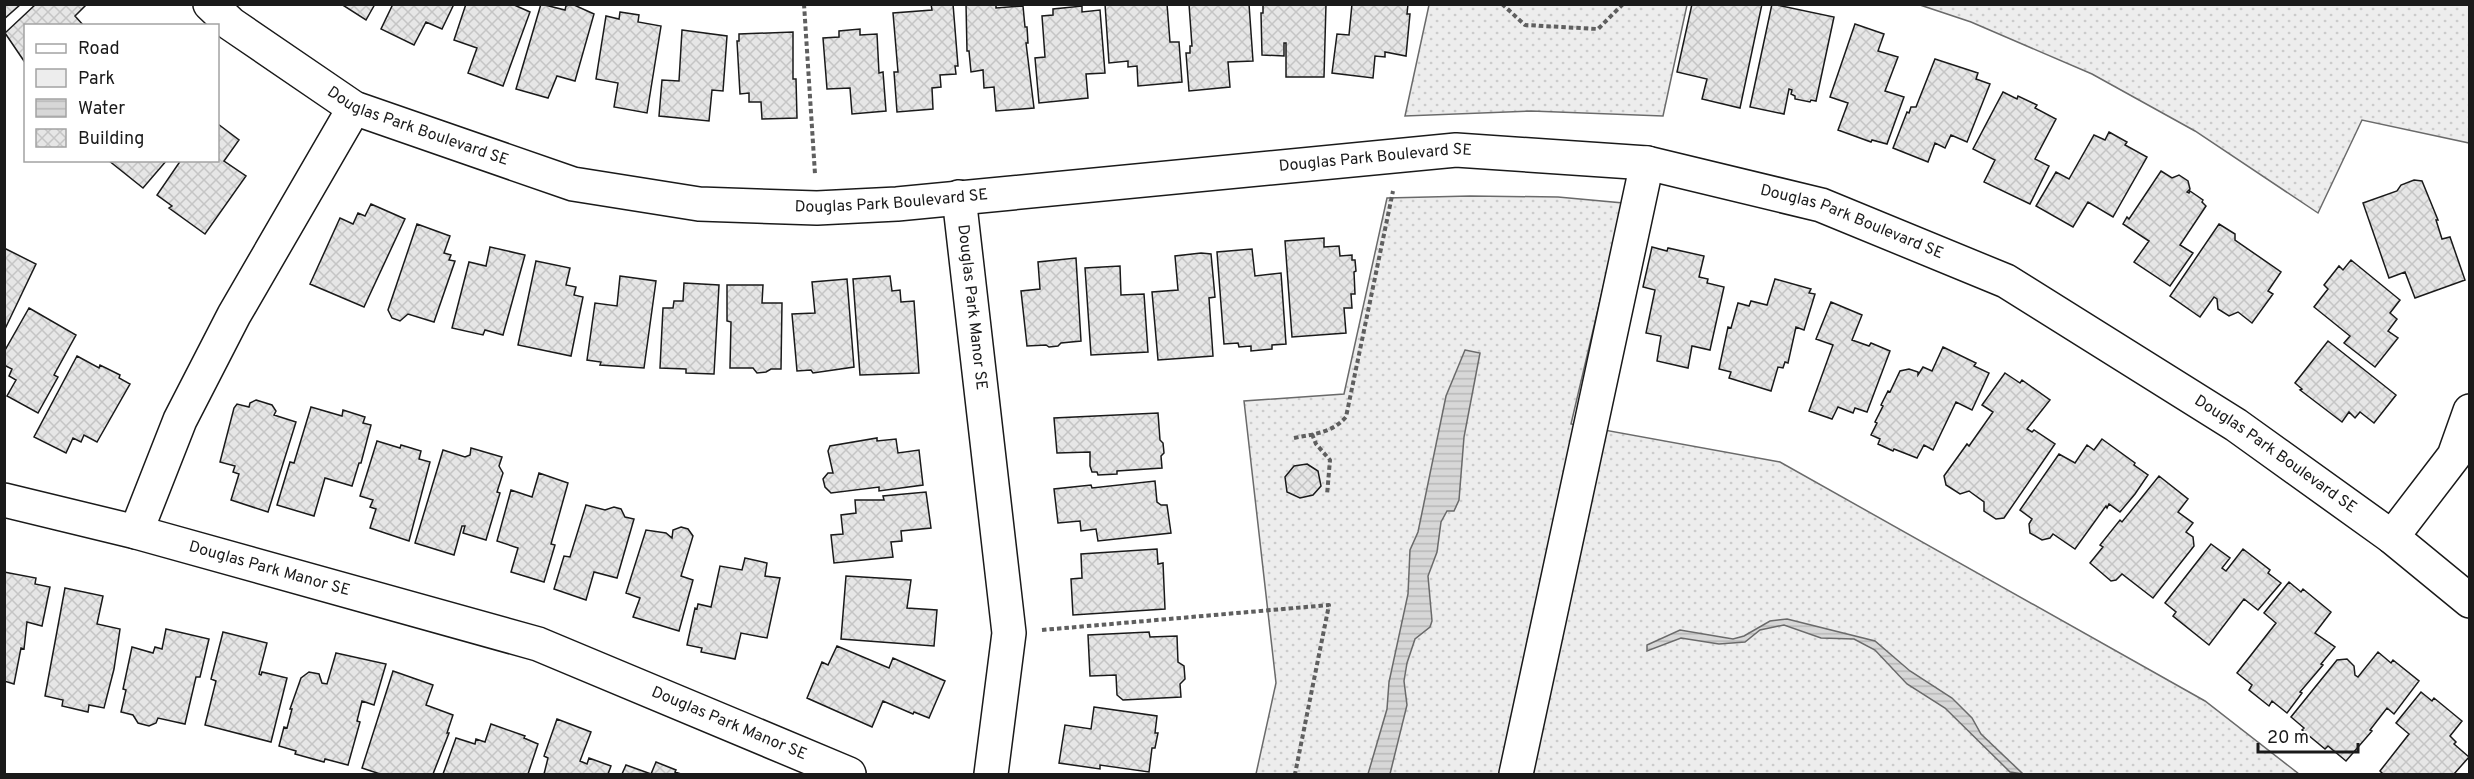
<svg xmlns="http://www.w3.org/2000/svg" width="2474" height="779" viewBox="0 0 2474 779" font-family="Overpass,sans-serif">
  <style>
    .green { fill: url(#green-dots); stroke: #6a6a6a; stroke-width: 1.5 }
    .water { fill: url(#water-rules); stroke: #6a6a6a; stroke-width: 1.5 }
    .building { fill: url(#building-cross-hatch); stroke: #1a1a1a; stroke-width: 1.5 }
    .lines { fill: none; stroke-linecap: round; stroke-linejoin: round }
    .minor-casing { stroke: #1a1a1a; stroke-width: 36 }
    .path { stroke: #5f5f5f; stroke-width: 4; stroke-dasharray: 4.5 3; stroke-linecap: butt }
    .minor { stroke: #fff; stroke-width: 33 }
    .labels { text-anchor: middle; dominant-baseline: central; stroke-width: 4.5; stroke-linejoin: round; paint-order: stroke }
    .street-label { font-size: 16px; fill: #1a1a1a; stroke: #fff }
  </style>
  <defs>
    <pattern id="green-dots" width="8" height="8" patternUnits="userSpaceOnUse" patternTransform="scale(1.5)"><rect width="8" height="8" fill="#ededed"/><path d="M2 2h.1M6 6h.1" fill="none" stroke="#cbcbcb" stroke-width="1.8" stroke-linecap="round"/></pattern>
    <pattern id="water-rules" width="6" height="5" patternUnits="userSpaceOnUse" patternTransform="scale(1.5)"><rect width="6" height="5" fill="#d7d7d7"/><path d="M0 2.5h6" fill="none" stroke="#b8b8b8"/></pattern>
    <pattern id="building-cross-hatch" width="8" height="8" patternUnits="userSpaceOnUse" patternTransform="scale(1.5)"><rect width="8" height="8" fill="#e6e6e6"/><path d="M0 0l8 8M0 8l8-8" fill="none" stroke="#c5c5c5"/></pattern>
  </defs>
  <rect width="100%" height="100%" fill="#fff"/>
  <!-- green -->
  <path class="green" d="M1429,5h258l-24,111 -132,-5 -126,5z
    M1920,5h549v138l-107,-23 -44,93 -123,-82 -103,-57 -121,-52z
    M1470,196l88,1 65,6 -52,221 209,38 425,239 94,73h-1043l20,-91 -32,-282 100,-7 43,-196z"/>
  <!-- water -->
  <path class="water" d="M1465,350l15,3 -16,84 -5,63 -5,11h-7l-6,11 -4,30 -9,24 4,45 -2,6 -15,12 -8,24 -3,18 3,24 -17,69h-22l19,-65 2,-27 19,-88 2,-44 8,-18 28,-136z
    M1787,619l88,22 35,30 42,27 20,20 9,16 42,40 -13,-2 -65,-64 -38,-24 -32,-34 -21,-11 -33,-1 -37,-13 -24,5 -15,12 -26,2 -38,-6 -34,13v-6l33,-15 53,9 11,-3 26,-15z"/>
  <!-- building -->
  <path class="building" d="M4,4h17l-17,15z
    M36,4h51l-12,12 9,10h-58v38l-21,-31z
    M341,4h34l-9,16z
    M393,4h61l-12,25 -16,-7 -12,23 -33,-16z
    M466,4h46l18,8 -27,74 -35,-13 9,-25 -23,-8z
    M541,4l24,6 1,-4 6,-2 22,10 -19,67 -18,-5 -9,22 -32,-9z
    M931,4h22l5,62h-3l1,8 -16,1 1,12 -9,1 1,21 -36,3 -3,-40h4l-5,-59 39,-3z
    M966,4h30v4l27,-2 2,21h2l1,16h-2l8,65 -38,3 -2,-24 -10,1 -1,-18 -12,2 -2,-21h-2z
    M1105,4h62l3,38h9l3,40 -44,4 -1,-20 -9,1v-6l-19,2z
    M1189,4h60l4,57 -25,1 2,25 -41,4 -3,-38h4v-7h2z
    M1263,4h63l-2,73h-38v-34h-2v13l-22,-1 -1,-42h2z
    M1352,4h56l-1,10h3l-4,42 -21,-4v5l-10,-1 -2,22 -41,-5 5,-39 12,1z
    M1692,4h70l-22,104 -38,-9 5,-20 -30,-7z
    M1772,4l62,13 -18,84 -5,-1 -1,2 -15,-3v-3l-4,-2 1,-4 -3,-1 -5,25 -34,-7z
    M1082,6v6l18,-2 5,63 -19,1 2,24 -49,5 -4,-45 10,-1 -3,-41 11,-1v-6z
    M620,12l19,3 -1,7 23,4 -14,87 -33,-6 4,-24 -22,-4 10,-63 13,3z
    M1855,24l29,10 -6,17 20,6 -13,34 19,6 -17,47 -15,-4 -1,2 -33,-12 10,-27 -18,-6z
    M860,29v6l17,-1 2,39 4,-1 3,39 -34,3 -2,-26 -23,1 -4,-51 16,-1v-6z
    M682,30l45,6 -4,55 -11,-1 -3,31 -50,-5 3,-36 17,1z
    M793,32v47h3l1,39 -35,1 -1,-17h-12v-9l-9,1 -3,-53h2v-7z
    M1935,59l43,14 -2,6 14,5 -23,58 -16,-7 -6,13 -10,-5 -7,19 -35,-14 14,-36 2,1 2,-6h5z
    M2003,92l14,7 1,-3 19,9 -2,3 21,11 -21,40 14,7 -19,38 -46,-22 11,-22 -22,-11z
    M218,124l21,16 -15,21 22,15 -41,58 -36,-26 3,-2 -15,-11 24,-35h37z
    M2109,132l18,10 -2,3 22,12 -34,60 -25,-15 -15,25 -37,-21 20,-34 13,7 25,-44 11,5z
    M108,160h59l-24,28z
    M2161,171l11,7 7,-3 9,6 2,8 -3,3 2,1 1,-2 13,9 -1,2 4,4 -26,39 13,8 -23,33 -36,-24 15,-21 -26,-17 4,-7 2,2z
    M2414,180l8,1 16,39h-2l6,19 8,-2 15,43 -50,18 -10,-26 -16,6 -26,-75 34,-12 4,-6z
    M371,204l34,15 -41,88 -54,-23 30,-66 13,6 5,-11 7,3z
    M417,224l33,12 -6,17 7,2 -2,5 6,1 -21,61 -26,-8 -8,7 -8,-3 -4,-8z
    M2219,224l16,10v6l46,32 -13,19 5,3 -21,29 -14,-11 -9,4 -11,-7 -1,-10 -3,-2 -14,20 -30,-21z
    M1324,238v9l15,-1 1,10 12,-1v5h3l1,11 -2,1 1,22h-4l1,14h-8l2,25 -54,4 -7,-96z
    M490,247l35,8 -22,80 -18,-5 -2,5 -31,-7 17,-66 17,4z
    M1652,247l15,4 1,-3 36,8 -5,21 9,2 -1,4 17,4 -14,63 -18,-4 -4,22 -31,-7 4,-25 -15,-3 9,-43 -12,-3z
    M4,248l32,16 -32,67z
    M1252,249l3,27 26,-3 5,71 -14,1v4l-21,2v-5l-12,1 -1,-4 -14,1 -7,-92z
    M1201,253l10,1 4,43 -6,1 4,58 -55,4 -6,-68 26,-2 -3,-34z
    M1076,258l5,83 -20,2 -3,3 -9,1 -3,-2 -19,1 -6,-55 19,-2 -2,-27z
    M2351,260l49,40 -10,13 7,6 -9,12 10,7 -23,29 -31,-24 6,-7 -36,-29 14,-18 -4,-4 15,-19 4,4z
    M536,261l34,7 -4,17 10,2 -2,8 9,2 -12,59 -53,-11z
    M1120,266l1,29 23,-1 4,58 -57,3 -6,-87z
    M620,276l36,5 -12,87 -44,-3 1,-3 -14,-2 8,-57 22,3z
    M890,276l2,15 8,-1 1,12 13,-1 5,72 -59,2 -7,-96z
    M847,279l7,88 -41,6 -2,-3 -14,1 -5,-57 23,-1 -3,-31z
    M1775,279l36,10 -2,4 6,1 -11,36 -8,-3 -8,36 -3,-1 -2,6 -5,-1 -7,24 -42,-13 2,-6 -12,-3 9,-42 3,1 7,-25 11,3 2,-5 16,4z
    M684,283l35,2 -5,89 -28,-1v-4l-26,-1 3,-60h10l1,-7h9z
    M727,285h36l-1,18h20l-1,66h-10l-5,3 -9,1 -4,-5h-23l1,-46 -4,-1z
    M1831,302l31,13 -10,25 17,6 2,-3 19,8 -23,61 -12,-4 -2,5 -15,-6 -6,12 -23,-8 24,-66 -17,-6z
    M29,308l47,27 -22,40 4,2 -20,36 -31,-17 9,-16 -7,-4 3,-7 -8,-4v-13z
    M2328,341l68,54 -22,28 -14,-11 -5,6 -6,-6 -7,10 -42,-32 2,-1 -7,-6z
    M1943,347l33,16 -2,3 15,7 -17,37 -16,-8 -23,48 -9,-5 -7,13 -23,-9 -1,2 -15,-7 2,-5 -9,-4 6,-12 -2,-1 8,-16 -2,-1 7,-14 2,1 10,-21 9,-2 9,3v3l5,-8 9,4z
    M77,356l22,12 1,-3 20,10 -1,3 11,6 -33,58 -13,-7 -3,7 -8,-4 -7,15 -32,-16z
    M2005,373l15,10 2,-3 28,20 -23,29 5,3 2,-2 21,14 -51,74 -8,1 -12,-8v-9l-15,-11 -9,3 -14,-9 -2,-9 23,-32 2,2 24,-34 -11,-7z
    M256,400l16,5 4,6 -2,4 22,7 -28,90 -37,-12 8,-26 -6,-2 2,-6 -15,-4 14,-54 3,-4 12,3 1,-4z
    M311,407l31,9 1,-6 22,7 -2,6 8,2 -10,38h-2l-7,23 -27,-8 -11,38 -37,-11 13,-43 4,1z
    M1158,413l2,27 3,3 1,10 -3,3 1,12 -45,3v3l-19,1 -1,-3h-5l-2,-6v-14l-33,1 -3,-35z
    M877,438v3l19,-2 2,14 21,-3 4,35 -44,6v-4l-48,6 -6,-6 -2,-8 5,-6h5l-5,-22 2,-5z
    M2102,439l33,24 -1,2 14,10 -13,19 -15,18 -11,-8 -2,4 -1,-2 -31,43 -22,-15 -3,4 -8,2 -12,-7 -1,-9 3,-5 -12,-9 39,-56 16,9 12,-18 7,5z
    M377,441l23,7 1,-3 20,6 -2,8 11,3 -21,79 -39,-13 6,-19 -6,-2 3,-7 -13,-4z
    M471,448l31,9 -3,9 4,7 -6,19 3,1 -14,47 -23,-7 2,-7h-3l-8,29 -39,-12 28,-93 22,7 5,-2z
    M1307,464l11,7 3,15 -8,9 -13,3 -13,-6 -2,-15 9,-11z
    M539,473l29,10 -17,61 4,1 -11,37 -33,-10 7,-24 -21,-7 14,-51 21,7z
    M2159,476l29,23 -10,13 15,11 -7,9 7,5 1,9 -41,52 -31,-24 -6,6 -5,1 -21,-18 13,-16 -3,-2 20,-25 2,2z
    M1155,481l2,21 4,3h6l4,28 -73,8 -2,-12 -15,2 -1,-10 -22,2 -4,-34 37,-4 1,3z
    M926,492l5,36 -30,3 1,10 -11,1 2,15 -59,6 -3,-28 12,-1 -2,-19 15,-2 -1,-13h29l-1,-4z
    M586,505l19,5 9,-3 7,2 4,8 9,2 -17,59 -23,-6 -8,28 -32,-11 10,-33 6,1z
    M681,527l7,2 5,7 -12,40 12,4 -14,51 -46,-14 7,-19 -14,-5 20,-63 20,3 6,5 1,-8z
    M2211,544l19,14 -8,10 4,3 17,-22 27,21 -2,3 13,10 -23,27 -14,-11 -35,46 -36,-29 3,-4 -11,-9z
    M1157,549l1,15 5,-1 2,46 -92,6 -2,-36 11,-1 -1,-24z
    M745,558l22,5 -2,13 15,2 -13,60 -26,-5 -6,26 -34,-7 1,-4 -15,-3 8,-37 2,1 1,-5 13,3 9,-41 22,4z
    M4,572l32,6 -1,6 15,3 -8,39 -15,-4 -3,27 -3,-1 -7,36 -10,-3z
    M846,576l65,4 -4,28 30,2 -3,36 -93,-7z
    M2289,582l12,10 2,-3 28,23 -16,21 20,14 -14,17 2,1 -23,27 2,1 -15,20 -15,-12 -3,5 -20,-16 3,-5 -15,-12 39,-50 -12,-10z
    M65,588l38,8 -6,28 23,5 -6,40 -10,39 -15,-3 -1,7 -26,-6 1,-6 -18,-4z
    M166,629l43,10 -9,38h-4l-11,47 -27,-6 -2,5 -7,3 -11,-3 -5,-8 -12,-3 5,-22 -3,-1 9,-42 21,6 2,-6 7,2z
    M223,632l44,11 -8,31 2,1 1,-3 25,6 -16,64 -66,-17 11,-44 -5,-2z
    M1149,632l1,5 27,-1 1,26 6,4 1,13 -5,5 1,13 -58,3 -6,-5 -1,-20 -26,1 -2,-41z
    M837,646l52,22 4,-10 52,23 -16,37 -15,-6 -1,2 -30,-13 -11,26 -65,-29 15,-36 6,3z
    M2378,652l13,11 2,-3 26,21 -25,33 -7,-6 -17,22 2,1 -26,30 -18,-15 -3,3 -23,-19 2,-2 -13,-11 46,-57 10,-1 7,7 1,9 3,2z
    M336,653l50,11 -12,41 -12,-4 -5,20 3,1 -12,43 -23,-6 -1,3 -29,-8 1,-3 -17,-5 5,-19 3,1 5,-19h-2l11,-31 8,-6 10,2 3,9 5,1z
    M393,671l40,14 -7,20 27,10 -6,18h2l-16,41h-53l-18,-6z
    M2421,692l11,9 2,-3 28,23 -12,15 6,6 -2,2 15,13 -15,17h-71l-3,-3 29,-37 -13,-11z
    M1094,707l63,9 -2,17h3l-3,15h-3l-3,24 -49,-7v4l-41,-6 6,-38 26,4z
    M557,719l34,13 -11,29 7,3 2,-6 22,8 -3,8h-64l4,-16 -4,-2z
    M491,724l34,12 -1,2 14,6 -10,30h-85l13,-36 19,6 1,-5 9,3z
    M656,762l20,8 -1,2 6,2h-30z
    M626,765l25,9h-29z"/>
  <g class="lines">
    <!-- minor casing -->
    <g class="minor-casing">
      <g id="minor">
        <path id="s1" d="M210,4l21,20 123,84 219,76 126,20 118,4 80,-4 559,-54 191,13 174,42 185,76 230,144 156,112 78,64"/>
        <path id="s2" d="M354,108l-120,207 -54,105 -44,112 402,112 311,130"/>
        <path id="s3" d="M959,197l50,436 -18,141"/>
        <path d="M4,500l132,32"/>
        <path d="M2392,537l62,-81 16,-45"/>
        <path d="M1516,774l131,-611"/>
      </g>
    </g>
    <!-- path -->
    <path class="path" d="M804,4l11,170
      M1502,4l23,21 73,4 25,-25
      M1312,434l4,10 14,16 -3,35
      M1294,438c20,-4 38,-5 52,-21l47,-226
      M1042,630l287,-25 -34,169"/>
    <!-- minor -->
    <use href="#minor" class="minor"/>
  </g>
  <g class="labels">
    <!-- street labels -->
    <g class="street-label">
      <text stroke="none"><textPath href="#s1" startOffset="244">Douglas Park Boulevard SE</textPath></text>
      <text stroke="none"><textPath href="#s1" startOffset="1216">Douglas Park Boulevard SE</textPath></text>
      <text stroke="none"><textPath href="#s1" startOffset="730">Douglas Park Boulevard SE</textPath></text>
      <text stroke="none"><textPath href="#s1" startOffset="1702">Douglas Park Boulevard SE</textPath></text>
      <text stroke="none"><textPath href="#s3" startOffset="111">Douglas Park Manor SE</textPath></text>
      <text stroke="none"><textPath href="#s1" startOffset="2188">Douglas Park Boulevard SE</textPath></text>
      <text stroke="none"><textPath href="#s2" startOffset="616">Douglas Park Manor SE</textPath></text>
      <text stroke="none"><textPath href="#s2" startOffset="1102">Douglas Park Manor SE</textPath></text>
    </g>
  </g>
  <!-- border -->
  <rect width="2474" height="779" fill="none" stroke="#1a1a1a" stroke-width="12"/>
  <!-- legend -->
  <rect x="24" y="24" width="195" height="138" fill="#ffffff" stroke="#a3a3a3" stroke-width="1.5"/>
  <rect x="36" y="44" width="30" height="9" fill="#ffffff" stroke="#a3a3a3" stroke-width="1.5"/>
  <text x="78" y="54" font-size="18" fill="#1a1a1a">Road</text>
  <rect x="36" y="69" width="30" height="18" fill="#ededed" stroke="#a3a3a3" stroke-width="1.5"/>
  <text x="78" y="84" font-size="18" fill="#1a1a1a">Park</text>
  <rect x="36" y="99" width="30" height="18" fill="url(#water-rules)" stroke="#a3a3a3" stroke-width="1.5"/>
  <text x="78" y="114" font-size="18" fill="#1a1a1a">Water</text>
  <rect x="36" y="129" width="30" height="18" fill="url(#building-cross-hatch)" stroke="#a3a3a3" stroke-width="1.5"/>
  <text x="78" y="144" font-size="18" fill="#1a1a1a">Building</text>
  <!-- scale -->
  <path d="M2258 743v9h100v-9" fill="none" stroke="#1a1a1a" stroke-width="3"/>
  <text x="2267" y="743" font-size="18" fill="#1a1a1a" stroke="#ffffff" stroke-width="4.5" paint-order="stroke">20 m</text>
</svg>
